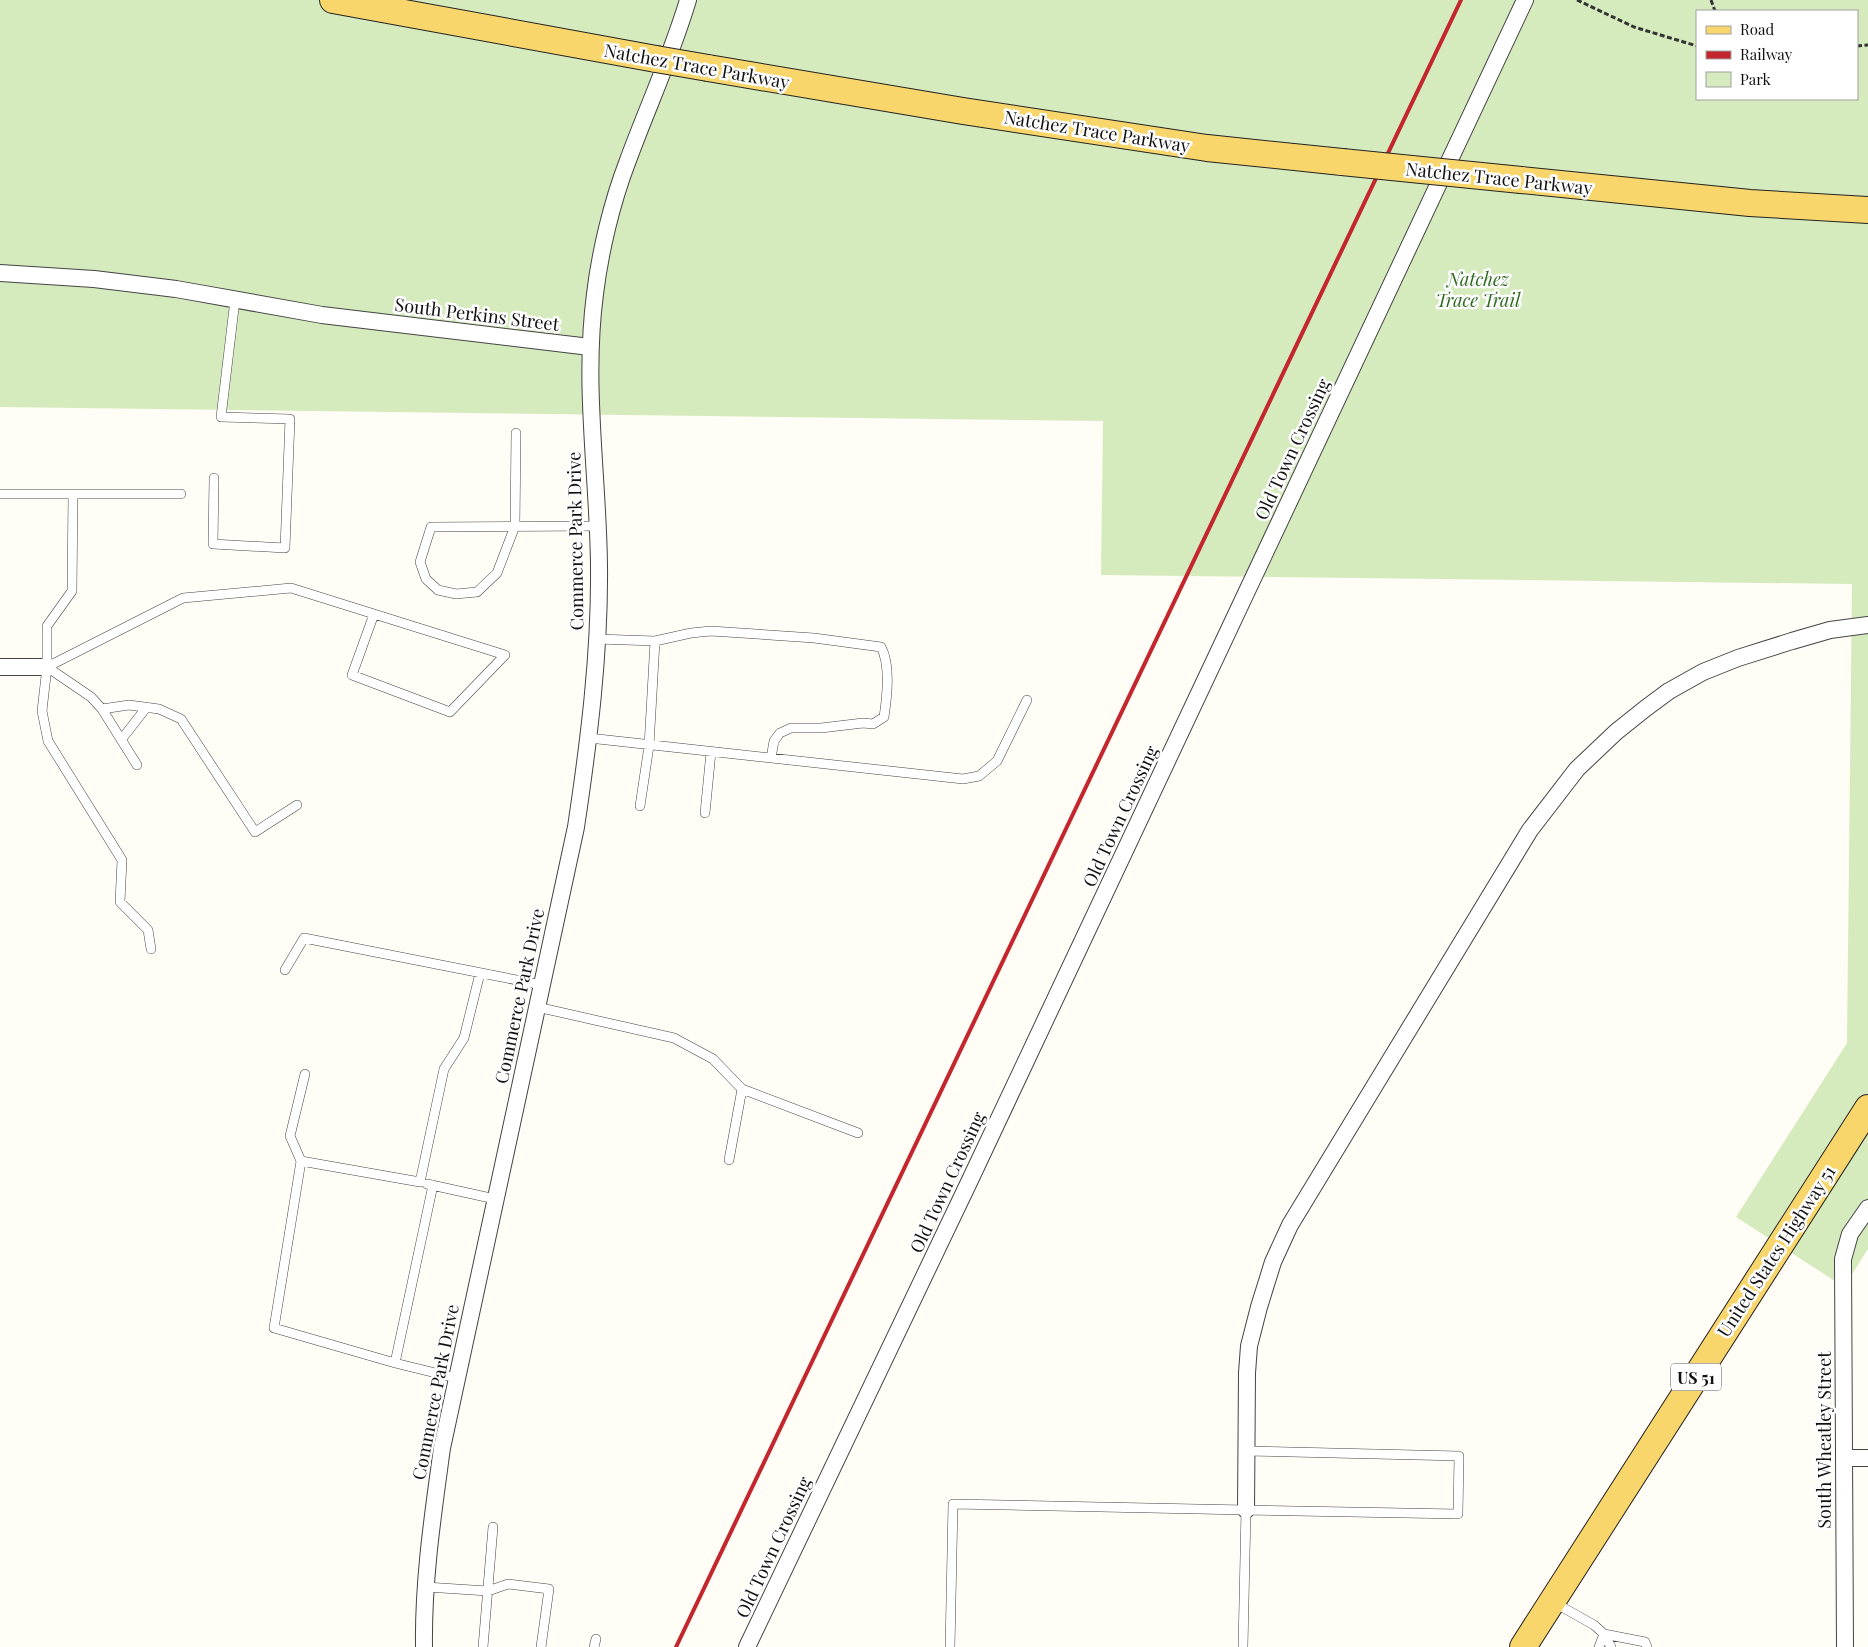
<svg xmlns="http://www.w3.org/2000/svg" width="1868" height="1647" viewBox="0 0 1868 1647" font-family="'Playfair Display',serif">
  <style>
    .green { fill: #d5ebbd; fill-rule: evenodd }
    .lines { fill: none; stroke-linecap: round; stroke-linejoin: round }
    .service-casing { stroke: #444; stroke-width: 10 }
    .minor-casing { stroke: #444; stroke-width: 18 }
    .primary-casing { stroke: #222; stroke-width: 28 }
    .path { stroke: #333; stroke-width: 3; stroke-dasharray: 5 2.5; stroke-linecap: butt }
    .service { stroke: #fff; stroke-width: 9 }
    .minor { stroke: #fff; stroke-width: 16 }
    .primary { stroke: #f9d66b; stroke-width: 26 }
    .rail { stroke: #c4262e; stroke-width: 4 }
    .primary-bridge-casing { stroke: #222; stroke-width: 28; stroke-linecap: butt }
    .primary-bridge { stroke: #f9d66b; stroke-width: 26 }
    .labels { text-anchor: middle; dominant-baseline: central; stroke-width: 5; stroke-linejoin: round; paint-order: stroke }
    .shield { fill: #fff; stroke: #585858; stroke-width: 1 }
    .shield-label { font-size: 16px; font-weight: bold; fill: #111 }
    .street-label { font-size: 18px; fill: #111; stroke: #fff }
    .park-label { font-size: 18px; font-style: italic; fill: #2f6b1f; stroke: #fff }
  </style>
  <rect width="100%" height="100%" fill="#fffdf5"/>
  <!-- green -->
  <path class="green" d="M0,0h1868v1249l-24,38 -108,-70 111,-174 5,-459 -751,-9 2,-154 -1103,-14zM1697,11h160v88h-160z"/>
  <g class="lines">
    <!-- service casing -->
    <g class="service-casing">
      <path id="service" d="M516,433l-1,93 -18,47 -20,19 -21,2 -18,-4 -12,-11 -6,-17 11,-35 166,-1
        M214,478l-1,66 72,4 5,-129 -69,-2 14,-117
        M0,494h181
        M73,494l-1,97 -25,35v41l-5,44 6,30 74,119 -2,42 28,28 3,19
        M597,639l58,2 36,-8 20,-2 103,7 67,9c10,18 6,50 3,70l-11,7 -10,-1 -42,5h-30l-11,5 -6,8 -3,17
        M47,667l136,-69 108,-10 214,67 -55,57 -98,-37 22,-61
        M47,667l44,30 11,12 35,56
        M102,709l27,-4 30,4 22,10 74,113 42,-27
        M589,738l374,41 16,-3 18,-15 30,-61
        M121,740l25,-32
        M640,806l9,-60 6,-105
        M705,813l6,-61
        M285,970l19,-32 238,47
        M537,1007l137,31 39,21 29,30 116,44
        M305,1074l-15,62 11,25 119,21 24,-113 20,-31 16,-65
        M729,1160l13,-71
        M301,1161l-27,167 121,35
        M427,1184l68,15
        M433,1185l-38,178 61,15
        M1246,1510l212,4 1,-58 -212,-5
        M426,1587l62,4 20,-7 41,5 -8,58
        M1555,1603l39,22 10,9 7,13
        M483,1647l10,-120
        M594,1647l2,-8
        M950,1647l3,-143 293,6 -3,137
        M1599,1647l5,-13 41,8 2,5"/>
    </g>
    <!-- minor casing -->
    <g class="minor-casing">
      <path id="minor" d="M0,273l94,6 82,10 146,26 268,32
        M0,667h47
        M1845,1458h23
        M1246,1510l1,-137 2,-27 10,-39 14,-45 17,-37 240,-395 47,-61 39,-37 30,-24 23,-17 34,-19 35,-14 54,-17 38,-11 38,-5
        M424,1647c-1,-67 9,-133 18,-199l134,-621c13,-87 24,-174 23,-262 -1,-90 -16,-180 -4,-271 5,-42 17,-92 32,-131 20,-55 44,-106 61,-163
        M747,1647l224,-469 554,-1178
        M1845,1647l-2,-388 7,-25 18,-26"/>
    </g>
    <!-- primary casing -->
    <g class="primary-casing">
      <path id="primary" d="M333,0l323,59
        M708,68l255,43 244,37 135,14
        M1521,180l229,23 118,7
        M1523,1647l345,-539"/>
    </g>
    <!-- path -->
    <path class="path" d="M1577,0l57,27 63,19
      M1711,0l4,11
      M1857,46l11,-1"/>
    <!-- service -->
    <use href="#service" class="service"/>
    <!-- minor -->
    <use href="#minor" class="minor"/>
    <!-- primary -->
    <use href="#primary" class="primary"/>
    <!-- rail -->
    <path class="rail" d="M676,1647l785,-1647"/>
    <!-- primary-bridge casing -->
    <g class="primary-bridge-casing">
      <path id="primary-bridge" d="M656,59l52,9
        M1342,162l179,18"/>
    </g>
    <!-- primary-bridge -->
    <use href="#primary-bridge" class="primary-bridge"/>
  </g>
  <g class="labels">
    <!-- shield labels -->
    <rect class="shield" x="1671" y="1363.5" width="50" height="27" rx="4"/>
    <g class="shield-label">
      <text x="1696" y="1377">US 51</text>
    </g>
    <!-- street labels -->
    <g class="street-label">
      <text transform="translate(697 66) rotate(10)">Natchez Trace Parkway</text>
      <text transform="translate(1097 131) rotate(9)">Natchez Trace Parkway</text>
      <text transform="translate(1499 178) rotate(6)">Natchez Trace Parkway</text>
      <text transform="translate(477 314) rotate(7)">South Perkins Street</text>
      <text transform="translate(1292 449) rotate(-65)">Old Town Crossing</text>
      <text transform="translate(575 541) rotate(-91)">Commerce Park Drive</text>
      <text transform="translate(1120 816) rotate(-65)">Old Town Crossing</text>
      <text transform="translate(519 996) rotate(-78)">Commerce Park Drive</text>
      <text transform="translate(947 1182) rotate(-65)">Old Town Crossing</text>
      <text transform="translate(1776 1251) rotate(-57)">United States Highway 51</text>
      <text transform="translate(435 1392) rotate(-79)">Commerce Park Drive</text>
      <text transform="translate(1824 1440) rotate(-90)">South Wheatley Street</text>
      <text transform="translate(773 1547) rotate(-65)">Old Town Crossing</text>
    </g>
    <!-- park labels -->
    <g class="park-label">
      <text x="1478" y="279">Natchez<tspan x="1478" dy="21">Trace Trail</tspan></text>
    </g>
  </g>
  <!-- legend -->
  <rect x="1696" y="10" width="162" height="90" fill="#ffffff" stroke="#a0a0a0"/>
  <rect x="1706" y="26" width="25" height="8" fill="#f9d66b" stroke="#a0a0a0"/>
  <text x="1740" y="35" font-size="15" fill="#111111">Road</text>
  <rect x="1706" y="51" width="25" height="8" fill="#c4262e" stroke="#a0a0a0"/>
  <text x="1740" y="60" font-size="15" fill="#111111">Railway</text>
  <rect x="1706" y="72" width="25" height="15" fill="#d5ebbd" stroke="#a0a0a0"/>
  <text x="1740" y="85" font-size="15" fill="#111111">Park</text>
</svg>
